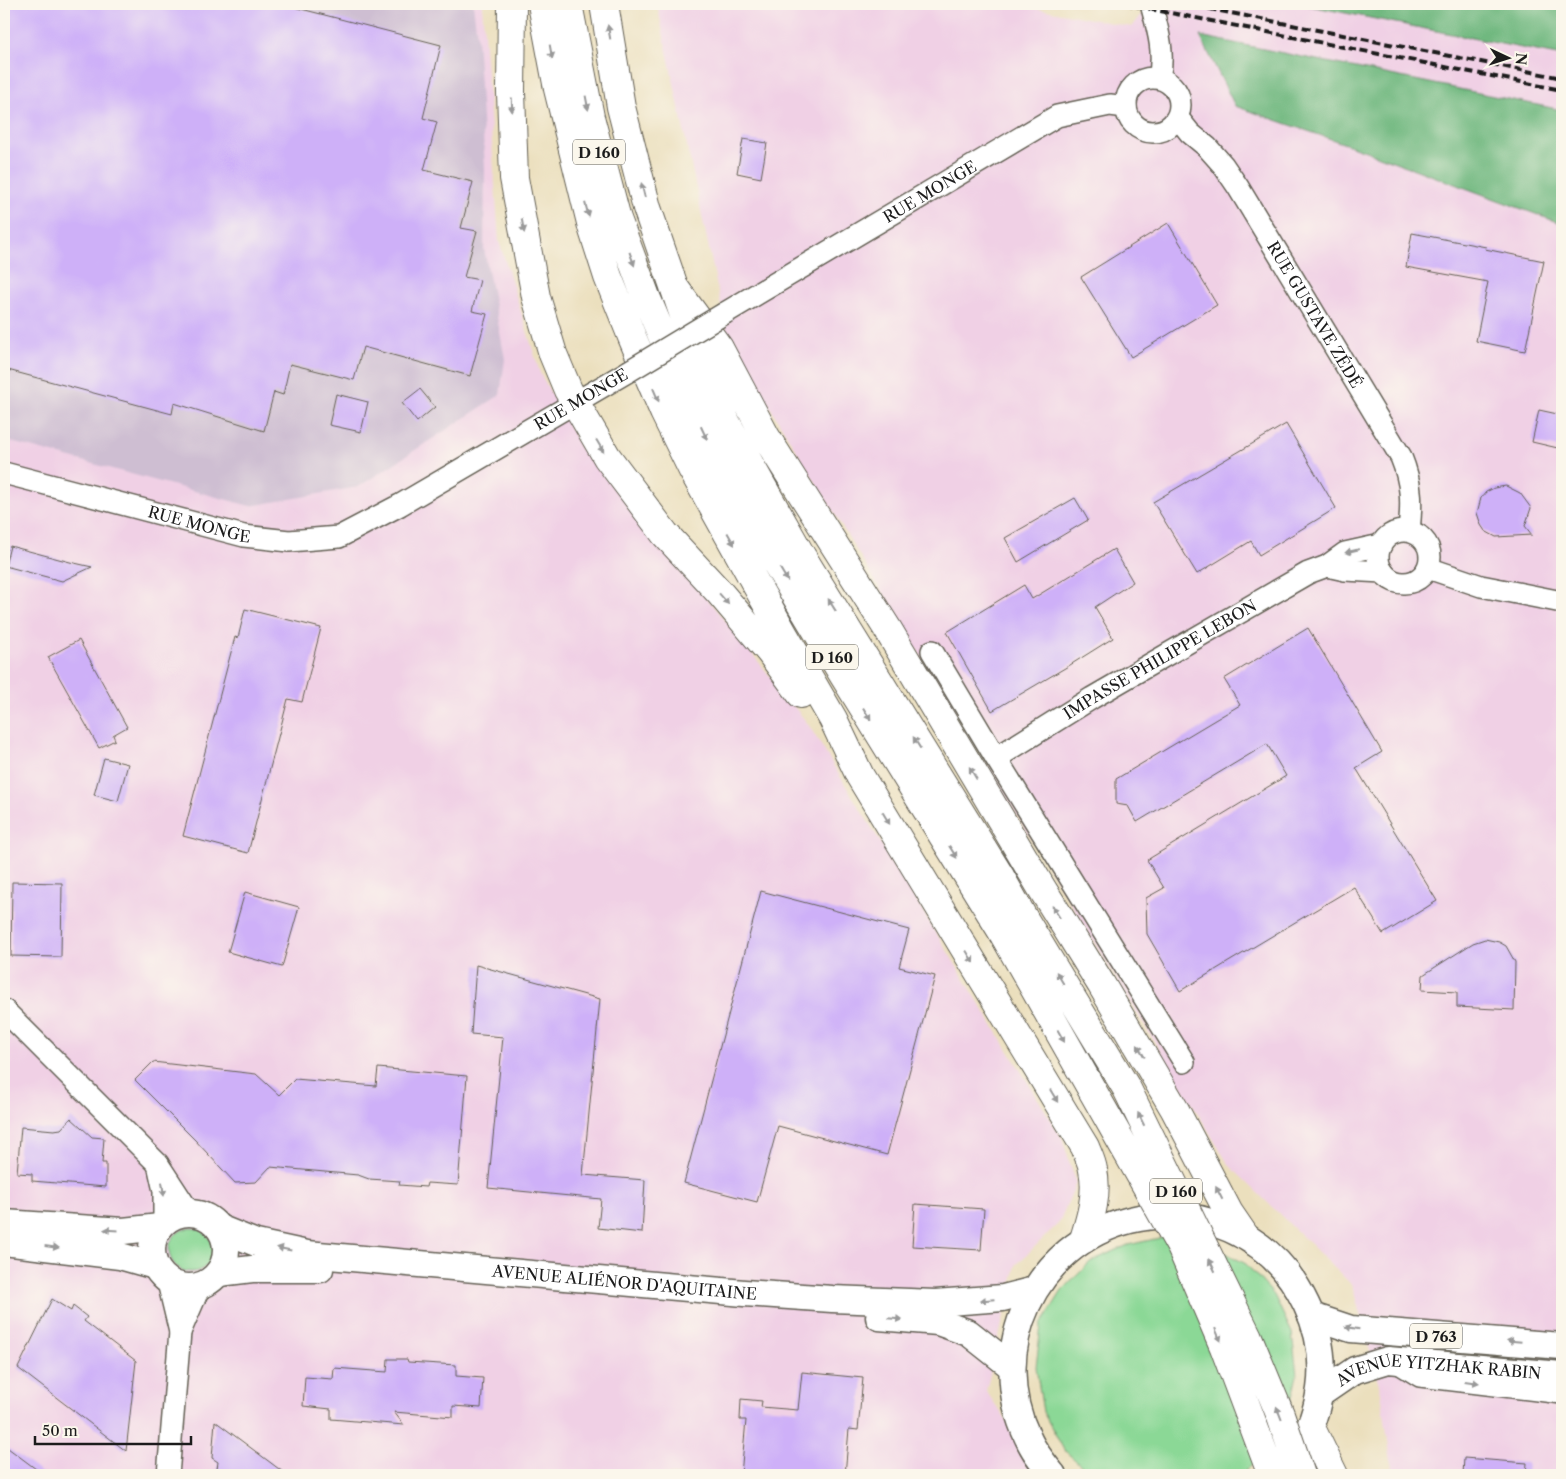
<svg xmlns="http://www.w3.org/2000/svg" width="1566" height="1479" viewBox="0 0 1566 1479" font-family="'Libre Caslon Text',serif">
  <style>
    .built { fill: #f0d0e5 }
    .industrial { fill: #cebed2 }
    .green { fill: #8bd896; stroke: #547a59 }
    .forest { fill: #70b87f; stroke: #466a4e }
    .building { fill: #ceb0f8 }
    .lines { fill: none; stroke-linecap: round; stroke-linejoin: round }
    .minor-casing { stroke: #646054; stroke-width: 24 }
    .major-casing { stroke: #646054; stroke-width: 29 }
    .highway-casing { stroke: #646054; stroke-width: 30 }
    .minor { stroke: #fff; stroke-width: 21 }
    .major { stroke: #fff; stroke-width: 26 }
    .highway { stroke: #fff; stroke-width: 28 }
    .rail { stroke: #1c1c1c; stroke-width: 4; stroke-dasharray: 8 4; stroke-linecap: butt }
    .minor-bridge-casing { stroke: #646054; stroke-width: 24; stroke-linecap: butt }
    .highway-bridge-casing { stroke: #646054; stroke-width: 30; stroke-linecap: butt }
    .minor-bridge { stroke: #fff; stroke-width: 21 }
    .highway-bridge { stroke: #fff; stroke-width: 28 }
    .oneway { fill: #999 }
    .labels { text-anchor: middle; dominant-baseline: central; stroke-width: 5; stroke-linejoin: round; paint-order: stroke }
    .shield { fill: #fbf7ec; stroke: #5f5e5a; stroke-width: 1 }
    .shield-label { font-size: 15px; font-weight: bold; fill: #1c1c1c }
    .street-label { font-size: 16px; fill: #1c1c1c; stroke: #fbf7ec }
  </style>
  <rect width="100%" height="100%" fill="#fbf7ec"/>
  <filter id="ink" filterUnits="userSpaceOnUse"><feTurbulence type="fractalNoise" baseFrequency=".02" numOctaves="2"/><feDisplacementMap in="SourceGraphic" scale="10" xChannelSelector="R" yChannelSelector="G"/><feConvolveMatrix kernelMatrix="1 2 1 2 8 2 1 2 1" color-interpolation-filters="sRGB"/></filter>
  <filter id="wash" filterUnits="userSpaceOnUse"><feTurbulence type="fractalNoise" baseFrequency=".0096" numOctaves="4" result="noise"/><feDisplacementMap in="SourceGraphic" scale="20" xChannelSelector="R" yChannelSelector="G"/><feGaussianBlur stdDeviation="1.12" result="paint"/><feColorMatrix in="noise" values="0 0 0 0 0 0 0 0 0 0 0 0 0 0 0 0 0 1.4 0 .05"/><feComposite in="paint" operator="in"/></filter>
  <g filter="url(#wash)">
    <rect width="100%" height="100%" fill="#ebdfbd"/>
    <!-- built -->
    <path class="built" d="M4,4h478l17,237 41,132 41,75 153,183 74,93 254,414 14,45 -17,40 -43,42 -30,126 58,84h-1040z
      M657,4h358l117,23 18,-23h412v1471h-169l-12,-83 -29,-107 -123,-120 -501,-827z"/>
    <!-- industrial -->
    <path class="industrial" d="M4,4h469l4,33 8,131 -1,81 21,110 -5,36 -142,92 -108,19 -246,-66z"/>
    <!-- green -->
    <path class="green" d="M169 1250a22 22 0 1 1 44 0a22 22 0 1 1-44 0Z
      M1164,1237l45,7 37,20 28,31 18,38 5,42 -10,44 -24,38 -24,18h-147l-28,-25 -21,-38 -7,-45 5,-42 21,-34 28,-29 38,-17z"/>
    <!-- forest -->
    <path class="forest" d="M1300,4h262v52z
      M1200,36l362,74v112h-5l-194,-72 -128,-44z"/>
    <g id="blocks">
      <!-- building -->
      <path class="building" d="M4,4h278l159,41 -18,73 14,4 -13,48 49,12 -12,46 16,3 -13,46 16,3 -8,31 15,3 -17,62 -107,-29 -9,33 -64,-16 -7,31 -9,-3 -10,39 -90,-28 -2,11 -168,-45z
        M743,139l24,4 -6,35 -24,-5z
        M1168,223l49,82 -86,52 -50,-80z
        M1412,233l74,14 -1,2 59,12 -19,90 -49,-10 12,-59 -82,-15z
        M420,389l15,18 -18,15 -15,-19z
        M336,394l32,8 -7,30 -32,-7z
        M1539,410l23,5v34l-30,-7z
        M1286,424l50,84 -77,47 -8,-14 -54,33 -44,-72z
        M1506,486l14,7 11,15 -6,18 7,9 -36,2 -11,-6 -4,-6 -4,-12 4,-15 5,-6 8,-4z
        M1075,498l13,22 -70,42 -13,-24z
        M10,546l60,16 22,5 -30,14 -57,-15z
        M1114,549l19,33 -38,25 18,31 -43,27 -78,46 -45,-79 77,-47 8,14z
        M245,609l76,19 -19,74 -14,-3 -40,154 -65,-17 52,-199 3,1z
        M1308,628l74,124 -26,16 81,133 -54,33 -29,-47 -174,104 -33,-57 -1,-36 18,-10 -17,-28 139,-84 -19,-32 -130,78 -9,-16 -12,-2v-25l124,-74 -16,-26z
        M79,640l48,87 -14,8 2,5 -16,8 -51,-91z
        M104,758l24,6 -10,37 -24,-6z
        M12,882l50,1 -1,74 -50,-1z
        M761,891l148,39 -10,37 36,9 -48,179 -109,-29 -21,76 -73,-19z
        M245,892l54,15 -17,60 -54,-15z
        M1485,939l14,3 7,4 9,16 -1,48 -57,-3v-15l-35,-2 1,-15 50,-32z
        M476,965l124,34 -17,176 62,5 -3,53 -44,-5 3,-29 -113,-11 15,-151 -32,-3z
        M153,1062l103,12 23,21 16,-16 81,7 2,-18 89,8 -9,109 -31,-2 -1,4 -27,-2 1,-4 -31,-2 -11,-4 -88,-8 -14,15 -21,1 -40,-43 -60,-60z
        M71,1118l21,19 12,1 -2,25h4v24l-74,-6v-7l-15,-1 4,-46 33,3 7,-1z
        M915,1204l69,5 -3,41 -69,-4z
        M52,1299l19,12 2,-5 14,11 -3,4 52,40 -10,90 -108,-83z
        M388,1359h19l1,3 48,3v11l27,2 -2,30 -28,-2v11l-59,-5 10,13 -73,-6v-10l-28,-3 2,-29 28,2 1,-11 53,4z
        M802,1372l61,6 -5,52 -9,-1 -4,46h-104l5,-55h-6l1,-21 21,2 -1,6 37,3z
        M215,1421l72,54h-71l2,-13 -6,-4z
        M4,1445l40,30h-40z
        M1464,1458l63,5 -1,12h-63z"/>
    </g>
  </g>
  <g filter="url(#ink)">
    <use href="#blocks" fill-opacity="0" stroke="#646054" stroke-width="1"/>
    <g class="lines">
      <!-- minor casing -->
      <g class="minor-casing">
        <g id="minor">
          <path d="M1151,4c7,26 14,48 8,74"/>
          <circle cx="1153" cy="105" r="27"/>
          <path id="s1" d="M1178,118l12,15 17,14 16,18 15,22 163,270c11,27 11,46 8,74"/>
          <path id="s2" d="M725,313l332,-197 53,-11 16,2"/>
          <path id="s3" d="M4,473l240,63 45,5 50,-4 61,-32 229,-134"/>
          <circle cx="1404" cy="557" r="26"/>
          <path d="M1327,566l18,4 38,2"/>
          <path d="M1428,568l53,18 81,16"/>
          <path id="s4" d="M932,651l64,107 96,-60 216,-125 19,-7 18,-13 36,-8"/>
          <path d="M996,758l188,304"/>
          <path d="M4,1010l154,154"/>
          <path d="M164,1222v-31l-6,-27 32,49"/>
          <path d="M168,1282l12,50 20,-46"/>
          <path d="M1396,1361l24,15 142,17"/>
          <path d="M168,1475l12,-143"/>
        </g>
      </g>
      <!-- major casing -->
      <g class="major-casing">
        <g id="major">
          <circle cx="189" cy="1250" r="37"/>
          <path d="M4,1223l119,8 37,-4"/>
          <path id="s5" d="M219,1228l37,15 51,11 437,39 88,6 103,4 68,-5 31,-8"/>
          <path d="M4,1242l116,14 35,10"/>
          <path d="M219,1273l33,-4h68"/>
          <path d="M1312,1316l39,13 211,17"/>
          <path d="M879,1317l59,5 31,11 43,34"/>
          <path id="s6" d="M1320,1394l35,-24 33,-10 174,15"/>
          <path d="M1053,1475c-9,-11 -19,-23 -25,-37 -43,-89 7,-194 102,-218 34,-8 68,-5 100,9 34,15 60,41 76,75 24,49 19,97 -6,144"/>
        </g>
      </g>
      <!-- highway casing -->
      <g class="highway-casing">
        <path id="highway" d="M512,4l-1,88 3,86 22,119 17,57 15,36 39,67 58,77 54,58 51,60 31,42
          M542,4l16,85 34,138 16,50 24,60 32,75 28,57 91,164 50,86 27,57 225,371c3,8 7,15 8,23 5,23 -2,47 -9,69
          M568,4l22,113 27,102 29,78 58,139 32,60 108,180 159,257
          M604,4l17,103 26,101 53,154 27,62 75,133 199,321 23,41
          M674,287l45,61 47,89 121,191 154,259 60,97 74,126 54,103 15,22
          M1311,1428l23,47"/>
      </g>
      <!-- minor -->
      <use href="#minor" class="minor"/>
      <!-- major -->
      <use href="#major" class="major"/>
      <!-- highway -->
      <use href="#highway" class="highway"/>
      <!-- rail -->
      <path class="rail" d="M1125,4l437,86
        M1185,4l377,74"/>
      <!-- minor-bridge casing -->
      <g class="minor-bridge-casing">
        <path id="minor-bridge" d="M629,371l96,-58"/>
      </g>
      <!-- highway-bridge casing -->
      <g class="highway-bridge-casing">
        <path id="highway-bridge" d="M1024,919l103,170 121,248 32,77 21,61
          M1003,933l178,314 43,100 48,128"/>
      </g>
      <!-- minor-bridge -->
      <use href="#minor-bridge" class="minor-bridge"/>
      <!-- highway-bridge -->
      <use href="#highway-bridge" class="highway-bridge"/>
    </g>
    <!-- one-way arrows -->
    <defs><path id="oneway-solid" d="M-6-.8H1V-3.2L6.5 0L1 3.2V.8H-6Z" transform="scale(1.25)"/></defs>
    <g class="oneway">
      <use href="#oneway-solid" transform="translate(609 32) rotate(-100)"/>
      <use href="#oneway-solid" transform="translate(551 52) rotate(80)"/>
      <use href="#oneway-solid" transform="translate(587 103) rotate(79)"/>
      <use href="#oneway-solid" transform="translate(512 105) rotate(88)"/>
      <use href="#oneway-solid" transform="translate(643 190) rotate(-104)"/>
      <use href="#oneway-solid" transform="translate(587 210) rotate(75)"/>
      <use href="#oneway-solid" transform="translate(523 226) rotate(80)"/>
      <use href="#oneway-solid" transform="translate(632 259) rotate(70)"/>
      <use href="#oneway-solid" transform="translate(656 395) rotate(67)"/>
      <use href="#oneway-solid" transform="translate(704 433) rotate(65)"/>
      <use href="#oneway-solid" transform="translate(600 446) rotate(59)"/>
      <use href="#oneway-solid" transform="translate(731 539) rotate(61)"/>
      <use href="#oneway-solid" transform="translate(1352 551) rotate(166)"/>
      <use href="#oneway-solid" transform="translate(784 575) rotate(59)"/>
      <use href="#oneway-solid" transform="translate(724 599) rotate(49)"/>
      <use href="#oneway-solid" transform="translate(832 605) rotate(-122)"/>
      <use href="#oneway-solid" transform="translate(867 714) rotate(58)"/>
      <use href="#oneway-solid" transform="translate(917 743) rotate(-122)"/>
      <use href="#oneway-solid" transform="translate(973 773) rotate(-121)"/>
      <use href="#oneway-solid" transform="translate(886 818) rotate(59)"/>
      <use href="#oneway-solid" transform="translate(953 852) rotate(58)"/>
      <use href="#oneway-solid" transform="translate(1056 912) rotate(-122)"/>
      <use href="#oneway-solid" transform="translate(970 957) rotate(59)"/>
      <use href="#oneway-solid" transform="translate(1060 978) rotate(-121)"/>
      <use href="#oneway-solid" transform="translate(1061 1036) rotate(61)"/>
      <use href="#oneway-solid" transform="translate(1141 1051) rotate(-120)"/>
      <use href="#oneway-solid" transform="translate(1054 1096) rotate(59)"/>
      <use href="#oneway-solid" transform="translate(1141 1119) rotate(-116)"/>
      <use href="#oneway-solid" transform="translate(163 1189) rotate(82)"/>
      <use href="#oneway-solid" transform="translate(1219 1193) rotate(-117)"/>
      <use href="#oneway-solid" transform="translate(111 1230) rotate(-177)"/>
      <use href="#oneway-solid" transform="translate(52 1247) rotate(7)"/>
      <use href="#oneway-solid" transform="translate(284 1249) rotate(-168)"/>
      <use href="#oneway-solid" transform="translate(1212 1265) rotate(-116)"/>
      <use href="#oneway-solid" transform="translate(987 1300) rotate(175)"/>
      <use href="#oneway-solid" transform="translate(895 1319) rotate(5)"/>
      <use href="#oneway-solid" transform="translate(1352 1328) rotate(-170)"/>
      <use href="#oneway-solid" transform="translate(1218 1335) rotate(67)"/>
      <use href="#oneway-solid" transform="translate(1514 1341) rotate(-175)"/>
      <use href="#oneway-solid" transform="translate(1472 1382) rotate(7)"/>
      <use href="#oneway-solid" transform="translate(1279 1413) rotate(-111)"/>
    </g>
  </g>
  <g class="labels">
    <!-- shield labels -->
    <g class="shield">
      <rect x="573" y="139.5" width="52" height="25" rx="4"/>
      <rect x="806" y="644.5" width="52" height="25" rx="4"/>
      <rect x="1150" y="1178.5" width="52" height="25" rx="4"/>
      <rect x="1410" y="1323.5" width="52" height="25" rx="4"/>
    </g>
    <g class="shield-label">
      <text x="599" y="152">D 160</text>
      <text x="832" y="657">D 160</text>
      <text x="1176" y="1191">D 160</text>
      <text x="1436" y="1336">D 763</text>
    </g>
    <!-- street labels -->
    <g class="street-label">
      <text stroke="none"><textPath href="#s2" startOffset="238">RUE MONGE</textPath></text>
      <text stroke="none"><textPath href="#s1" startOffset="241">RUE GUSTAVE ZÉDÉ</textPath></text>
      <text stroke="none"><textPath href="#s3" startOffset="622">RUE MONGE</textPath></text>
      <text stroke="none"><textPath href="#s3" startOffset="202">RUE MONGE</textPath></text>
      <text stroke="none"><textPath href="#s4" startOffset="316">IMPASSE PHILIPPE LEBON</textPath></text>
      <text stroke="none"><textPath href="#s5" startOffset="411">AVENUE ALIÉNOR D'AQUITAINE</textPath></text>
      <text stroke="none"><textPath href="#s6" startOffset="126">AVENUE YITZHAK RABIN</textPath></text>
    </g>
  </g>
  <!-- margin -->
  <rect width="1566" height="1479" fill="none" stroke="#fbf7ec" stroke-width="20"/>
  <!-- north arrow -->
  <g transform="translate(1508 58) rotate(94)" stroke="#fbf7ec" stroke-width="4" paint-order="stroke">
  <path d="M0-4L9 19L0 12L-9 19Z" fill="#1c1c1c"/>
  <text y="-8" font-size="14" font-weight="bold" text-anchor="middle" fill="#1c1c1c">N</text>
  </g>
  <!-- scale -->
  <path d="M35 1436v8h156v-8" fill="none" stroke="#1c1c1c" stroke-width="2.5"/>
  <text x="42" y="1436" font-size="15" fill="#1c1c1c" stroke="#fbf7ec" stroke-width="4" paint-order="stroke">50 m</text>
</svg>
